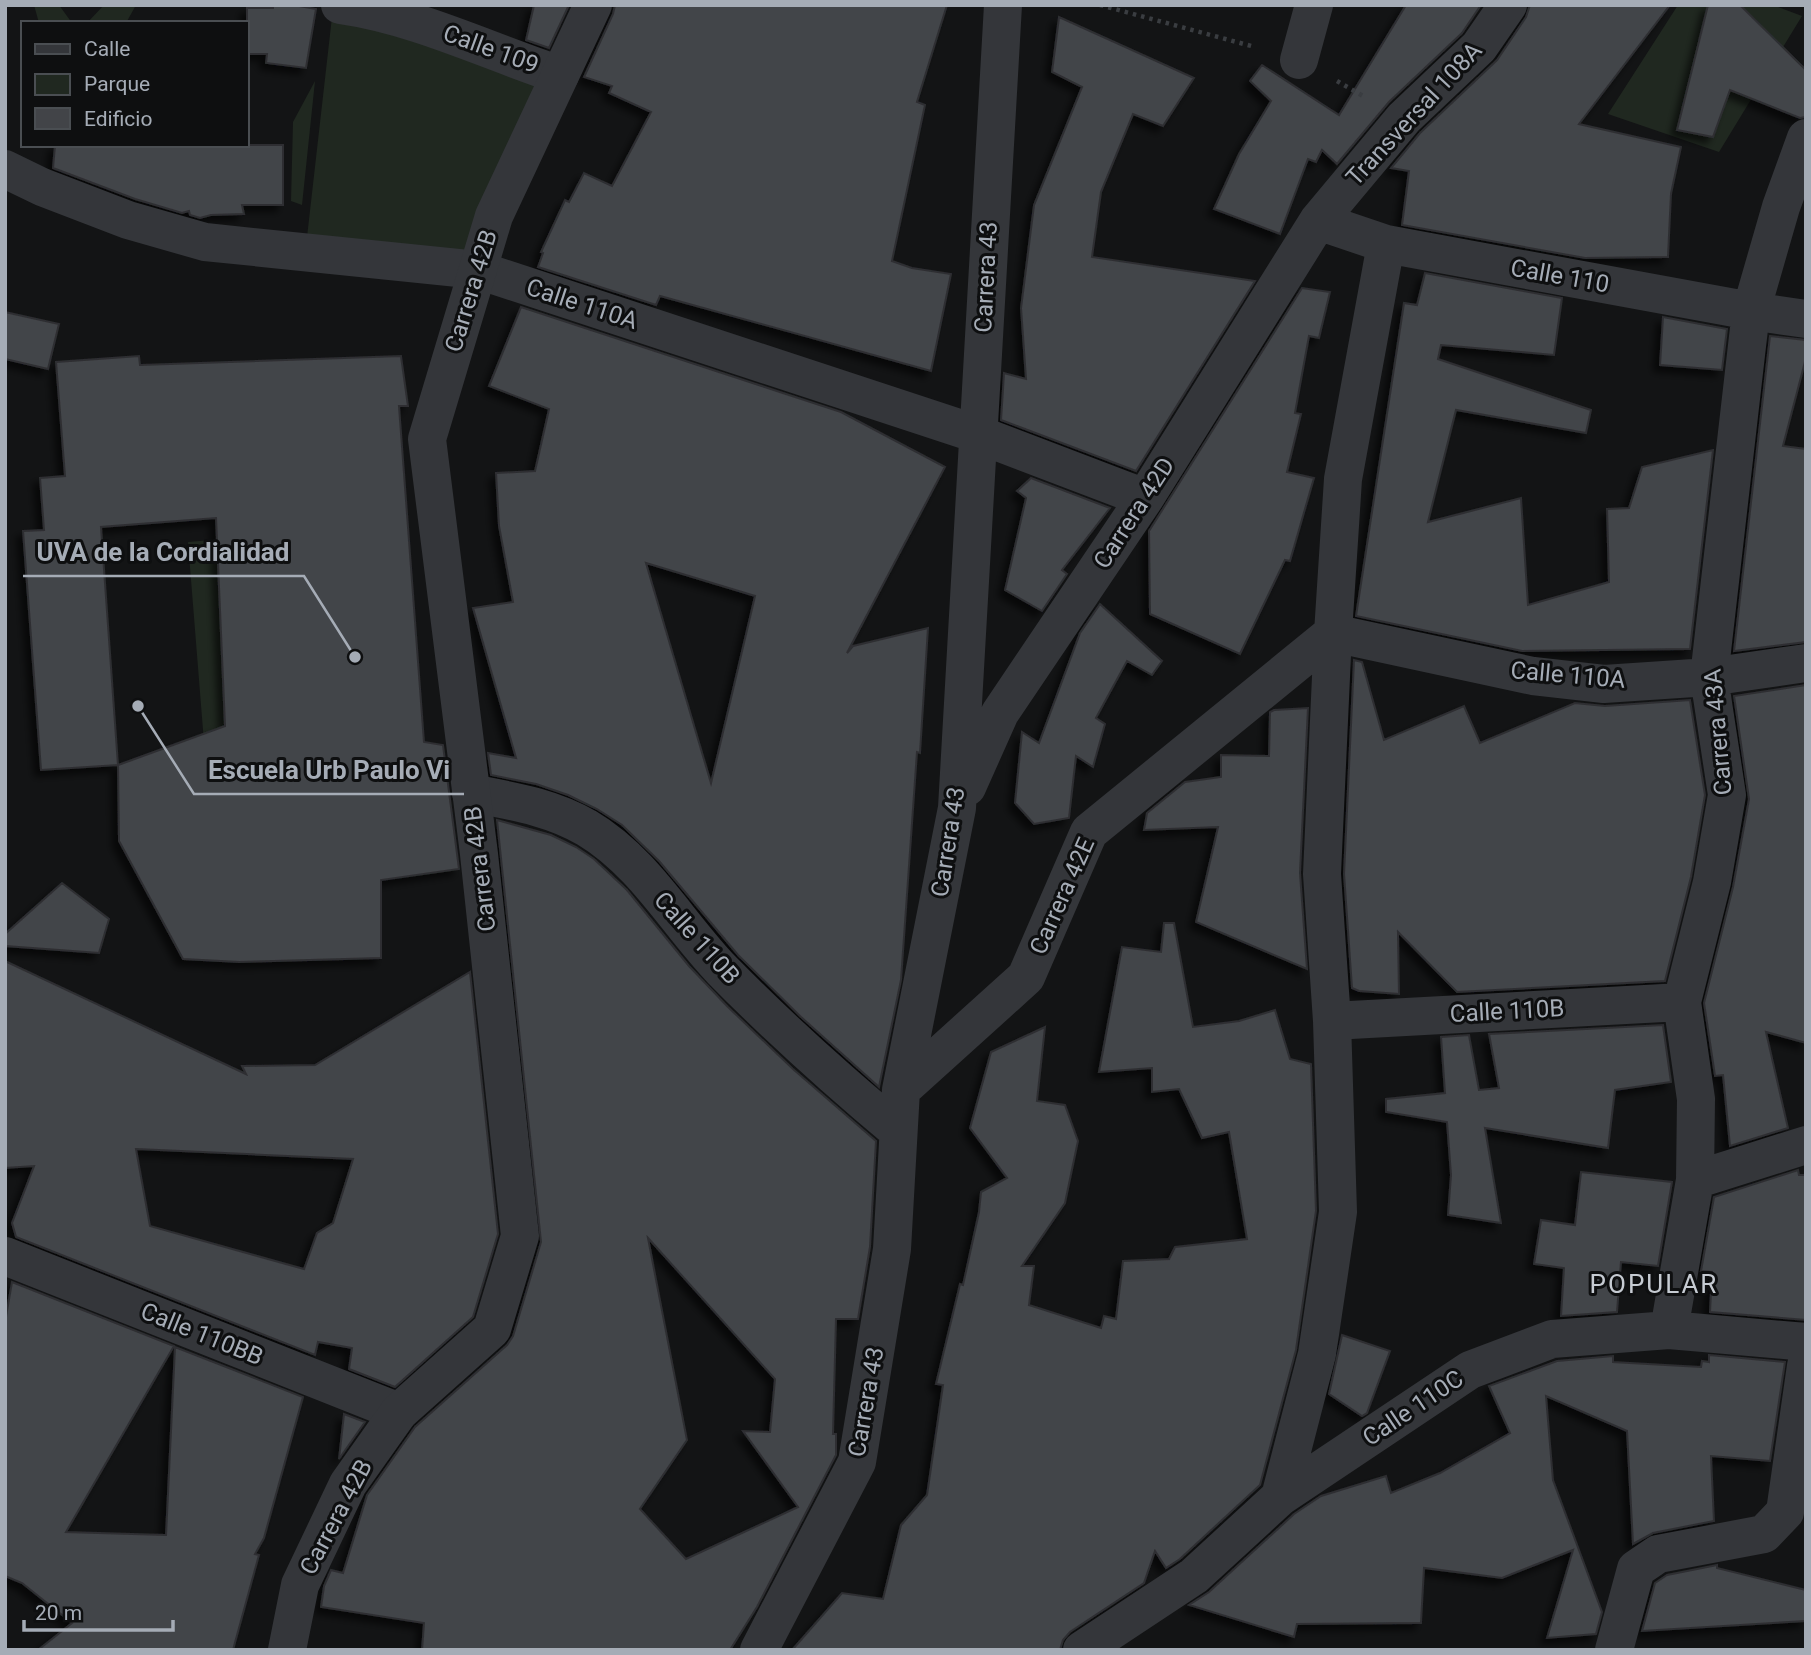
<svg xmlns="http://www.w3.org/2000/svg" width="1811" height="1655" viewBox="0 0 1811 1655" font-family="Roboto,sans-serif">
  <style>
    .green { fill: #202820 }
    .building { fill: #424448; stroke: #2d2e31; stroke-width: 2; fill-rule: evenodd; filter: url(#shadow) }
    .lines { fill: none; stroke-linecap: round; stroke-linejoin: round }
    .path { stroke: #3a3d41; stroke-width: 4.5; stroke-dasharray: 3.5 5; stroke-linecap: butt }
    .minor { stroke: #34363a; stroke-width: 38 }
    .tertiary { stroke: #34363a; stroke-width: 38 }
    .labels { text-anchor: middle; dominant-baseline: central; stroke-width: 6; stroke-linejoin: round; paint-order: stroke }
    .street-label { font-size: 24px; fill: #a5acb6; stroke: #0e0f10 }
    .neighbourhood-label { font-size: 26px; letter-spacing: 2px; fill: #c6cbd2; stroke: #0e0f10 }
    .leader { fill: none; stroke: #a5acb6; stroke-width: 2.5 }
    .callout-dot { fill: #a5acb6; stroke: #0e0f10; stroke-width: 2.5 }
    .callout-label { font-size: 26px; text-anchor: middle; font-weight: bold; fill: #a5acb6; stroke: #0e0f10; stroke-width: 6; stroke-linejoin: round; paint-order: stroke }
  </style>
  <defs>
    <filter id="shadow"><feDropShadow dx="-6" dy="6" stdDeviation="3.5" flood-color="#0009"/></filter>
  </defs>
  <rect width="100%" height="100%" fill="#131415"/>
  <!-- green -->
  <path class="green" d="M34,5h25l13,18h-33z
    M104,5h32l-10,18h-39z
    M1678,5h95l29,11 -83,136 -111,-38z
    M332,17l217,65 -78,178 -165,-14z
    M315,81l-13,124 -11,-4 2,-79z
    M307,532l17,213 -119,10 -17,-213z"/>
  <!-- building -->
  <path class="building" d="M273,5h21l22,4 -10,59 -40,-5 1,-9h-20v-46h26z
    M534,5h35l-20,43 -23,-8z
    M615,5h332l-30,97 8,3 -33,156 20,7 39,6 -20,97 -271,-75 -4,9 -118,-38 5,-14 -2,-1 24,-52 4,2 15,-29 28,13 39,-74 -42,-19 3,-7 -28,-9 29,-63z
    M1406,5h75l-19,28 -73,69 -52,62 -15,-14 -6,12 -8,-3 -28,75 -66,-25 25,-55 32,-53 -21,-20 12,-16 77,50z
    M1530,5h140l-91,119 102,23 -10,47 -3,63 -83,1 -183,-33 7,-54 -18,-3 29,-35 77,-73 29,-43z
    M1708,5h32l66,65v47l-6,1 -70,-28 -17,47 -36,-7z
    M1059,17l135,61 -31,48 -30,-12 -32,78 -9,65 163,24 -119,190 -135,-51 3,-47 22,6 -5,-71 13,-103 48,-118 -30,-15z
    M55,145h228v60h-41l2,9 -33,1 -11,3 -10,-3 -1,-4 -7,2 -47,-14 -82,-31z
    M1425,273l137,25 -8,57 -113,-10 -3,14 153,51 -5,23 -130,-23 -28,112 93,-24 7,107 81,-23 -2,-73 22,-1 13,-41 71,-17 -23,199 -168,2 -166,-35 48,-313 13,2z
    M1302,288l28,4 -11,46 -10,-2 -14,77 6,1 -14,58 27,6 -24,83 -5,-1 -45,94 -90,-40 -1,-83z
    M521,307l320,105 104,55 -98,186 6,-7 75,-18 -8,125 -3,-1 -16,228 -22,107 -78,-70 -63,-62 -79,-94 -37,-36 -25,-16 -29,-14 -32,-11 -45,-9 -3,-22 28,5 -43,-150 40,-6 -14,-76 -3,-53 39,-2 14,-62 -60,-23zM646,563l109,33 -44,187z
    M5,312l54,12 -11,45 -43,-10z
    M1663,317l64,12 -5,41 -62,-5z
    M1770,336l36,4v18l-23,88 23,3v193l-72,9z
    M139,356l1,9 261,-9 7,50h-9l25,336 19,3 16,124 -78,11v78l-142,4 -56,-3 -64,-118 -1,-76 -77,5 -18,-239 21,-1 -4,-52 25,-2 -9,-114zM216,518l9,208 -107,39 -17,-238z
    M1031,478l79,30 -48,62 5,4 -25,37 -37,-21 21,-92 -9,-7z
    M1100,604l62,57 -10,14 -25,-14 -31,57 9,6 -12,43 -17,-11 -7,62 -35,6 -19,-21 7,-71 17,11 41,-110z
    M1354,660l8,2 22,78 80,-34 16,37 95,-40 30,3 85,-6 15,95 -14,82 -26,104 -208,11 -59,-60 1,62 -40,-3 -7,-3 -8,-114z
    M1806,685v358l-40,-11 22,96 -58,18 -7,-71 -8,1 -11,-73 29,-116 16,-88 -15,-103z
    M1308,708l-8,165 7,96 -111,-47 22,-95 -74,3 3,-17 38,-31 36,-5v-22l48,1 1,-44 4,-2z
    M497,820l54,15 25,12 18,12 33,31 62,76 39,41 65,62 83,72 -6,106 -12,72h-22l-3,115h3v21l-79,152 -27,43h-308l2,-27 -103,-16 3,-21 7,-16 12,3 24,-78 48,-68 92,-82 6,-9 28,-94zM648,1238l127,141 -5,53 -27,-1 55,76 -112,52 -46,-50 47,-69z
    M62,883l47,36 -10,34 -94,-7v-12z
    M1164,923h10l19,104 46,-6 36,-11 15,49 21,5 5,147 -20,139 -36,135 -80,74 -14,9 -11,-17 -11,32 -74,49 -7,8 -3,10h-268l50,-57 41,6 18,-74 26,-30 16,-110 -7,-1 24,-100 3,1 16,-73 2,-20 26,-14 -37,-50 21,-76 54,-25 -8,74 28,4 13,36 -13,62 -43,63h12l-5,39 72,23 3,-12 12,3 7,-58 46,-2 6,-12 72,-8 -18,-107 -27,6 -23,-49 -27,3v-24l-53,4 23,-125 39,5z
    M5,961l241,113 -4,-8 73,-1 155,-93 28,262 -25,83 -78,70 -46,-18 3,-21 -34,-6 -3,13 -299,-118 -4,-14 22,-57 -29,2zM136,1149l217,10 -20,64 -16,10 -13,36 -154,-43z
    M1663,1025l8,57 -56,8 -7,58 -123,-20 16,95 -53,-8 3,-40 -4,-53 -61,-10v-13l59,-6 -4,-56 28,-2 10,55 20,-2 -10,-54z
    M1798,1170l1,5h7v145l-96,-8 2,-40 -11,-1 13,-74z
    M1581,1172l91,10 -14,84 -37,-4 -4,50 -56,4 3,-48 -30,-4 7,-44 34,5z
    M12,1282l162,64 -108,186 100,3 9,-188 128,50 -39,141 -9,16 4,1 -26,95h-195l34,-27 -50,-40 -17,-7v-254z
    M1342,1335l48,16 -23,62 -5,3 -33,-22z
    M1709,1355l76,7 -15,99 -59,-5 3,65 -61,12 -20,11 -6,-113 -81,-35 7,84 49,132 -6,22 -49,4 26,-88 -71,28 -78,-10 -3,55 -124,1 -3,13 -105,-32 20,-13 85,-78 27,-18 65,-20 5,17 49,-20 70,-40 -21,-47 68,-25 56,-5v6l88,5 1,-6 7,1z
    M344,1414l21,8 -26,37z
    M1717,1565v3l89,22v31l-164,10 13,-48 12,-8z"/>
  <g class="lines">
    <!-- path -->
    <path class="path" d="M1100,5l155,42
      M1337,81l26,15"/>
    <!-- minor -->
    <path class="minor" d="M340,5c77,11 147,46 220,70
      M1299,60l15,-55
      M5,169l37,18 86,33 77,22 273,28 499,164 168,64
      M1318,221l68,23 365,67 55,8
      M967,787l33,-74 145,-215 173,-277 86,-103 75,-71 29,-42
      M471,793c41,8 80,14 116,35 57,34 90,95 135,142 56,57 115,110 176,161
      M1332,1021l350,-19
      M901,1090l125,-113 63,-145 244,-199 200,43 71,8 105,-7 97,-14
      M1695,1180l111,-35
      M5,1256l394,156
      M1669,1330l26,-150 1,-81 -14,-97 30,-120 15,-87 -18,-118 42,-366 30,-104 25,-69
      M1280,1497l37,-143 21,-142 -6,-191 -10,-147 11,-241 10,-154 43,-235
      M759,1650l98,-188 35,-213 9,-159 56,-282 46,-803
      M1082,1650l112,-74 86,-79 190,-127 82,-31 117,-9 137,12
      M1614,1650l22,-81 22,-15 106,-20 21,-22 21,-146"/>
    <!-- tertiary -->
    <path class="tertiary" d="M287,1650l13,-65 48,-101 51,-72 93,-83 28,-93 -41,-382 -52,-415 67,-223 99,-211"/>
  </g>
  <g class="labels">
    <!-- street labels -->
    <g class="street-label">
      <text transform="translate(491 49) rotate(20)">Calle 109</text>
      <text transform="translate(1414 114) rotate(-47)">Transversal 108A</text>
      <text transform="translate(1560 276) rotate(10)">Calle 110</text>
      <text transform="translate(986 277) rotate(-87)">Carrera 43</text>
      <text transform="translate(471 291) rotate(-73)">Carrera 42B</text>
      <text transform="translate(582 304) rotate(18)">Calle 110A</text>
      <text transform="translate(1134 513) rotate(-57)">Carrera 42D</text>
      <text transform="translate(1568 675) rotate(5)">Calle 110A</text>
      <text transform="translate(1718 732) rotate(-95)">Carrera 43A</text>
      <text transform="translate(948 842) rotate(-81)">Carrera 43</text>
      <text transform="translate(480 869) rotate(-97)">Carrera 42B</text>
      <text transform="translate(1062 896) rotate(-66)">Carrera 42E</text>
      <text transform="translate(697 938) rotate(48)">Calle 110B</text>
      <text transform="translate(1507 1011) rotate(-3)">Calle 110B</text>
      <text transform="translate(202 1334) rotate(22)">Calle 110BB</text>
      <text transform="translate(866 1402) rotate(-80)">Carrera 43</text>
      <text transform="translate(1413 1408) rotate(-34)">Calle 110C</text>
      <text transform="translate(336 1517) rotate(-62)">Carrera 42B</text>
    </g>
    <!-- neighbourhood labels -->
    <g class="neighbourhood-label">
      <text x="1654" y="1284">POPULAR</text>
    </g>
  </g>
  <!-- callouts -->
  <path class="leader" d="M355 657L304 576H23M138 706L194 794H464"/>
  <g class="callout-dot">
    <circle cx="355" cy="657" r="7"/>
    <circle cx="138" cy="706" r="7"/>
  </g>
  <g class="callout-label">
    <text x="163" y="561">UVA de la Cordialidad</text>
    <text x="329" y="779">Escuela Urb Paulo Vi</text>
  </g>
  <!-- border -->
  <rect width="1811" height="1655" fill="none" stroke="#a5acb6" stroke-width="14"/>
  <!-- legend -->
  <rect x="21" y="21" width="228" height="126" fill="#0e0f10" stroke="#4a4e52" stroke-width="2"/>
  <rect x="35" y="44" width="35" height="10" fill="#34363a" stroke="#4a4e52" stroke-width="2"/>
  <text x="84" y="56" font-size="21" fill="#a5acb6">Calle</text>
  <rect x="35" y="74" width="35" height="21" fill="#202820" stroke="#4a4e52" stroke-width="2"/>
  <text x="84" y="91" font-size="21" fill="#a5acb6">Parque</text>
  <rect x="35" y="108" width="35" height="21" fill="#424448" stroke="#4a4e52" stroke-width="2"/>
  <text x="84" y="126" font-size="21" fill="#a5acb6">Edificio</text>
  <!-- scale -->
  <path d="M24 1620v10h149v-10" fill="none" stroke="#a5acb6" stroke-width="3.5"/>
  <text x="35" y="1620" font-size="21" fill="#a5acb6" stroke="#0e0f10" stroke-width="5" paint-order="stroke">20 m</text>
</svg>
